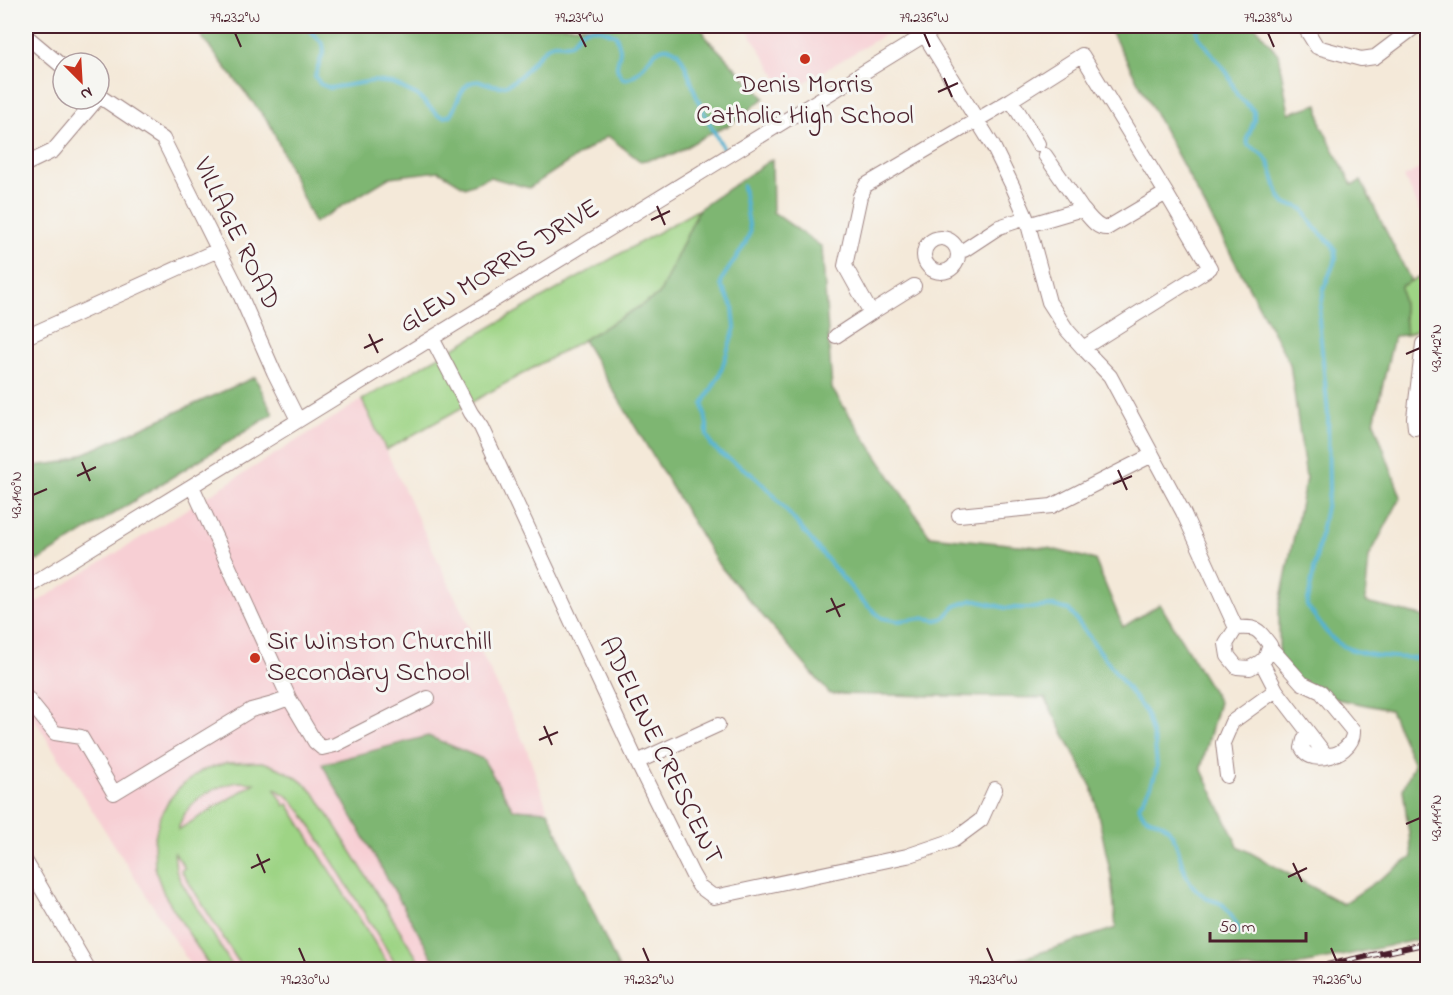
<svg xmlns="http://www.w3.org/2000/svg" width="1453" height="995" viewBox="0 0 1453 995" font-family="'Indie Flower',sans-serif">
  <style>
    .built { fill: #f7cfd4 }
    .green { fill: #9ed485; stroke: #747a58; stroke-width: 1.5; fill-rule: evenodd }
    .forest { fill: #7eb672; stroke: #646a4e; stroke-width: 1.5 }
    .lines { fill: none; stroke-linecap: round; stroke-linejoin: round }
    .stream { stroke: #54b3d2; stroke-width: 4 }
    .minor-casing { stroke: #9f8482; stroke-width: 16 }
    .minor { stroke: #fff; stroke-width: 14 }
    .rail-casing { stroke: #4a1f2b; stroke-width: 6 }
    .rail { stroke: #f6f6f2; stroke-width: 4; stroke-dasharray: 11; stroke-linecap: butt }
    .ticks { fill: none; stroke: #4a1f2b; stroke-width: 2 }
    .poi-dot { fill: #c8321e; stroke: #f6f6f2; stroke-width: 2 }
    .labels { text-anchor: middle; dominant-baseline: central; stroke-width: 6; stroke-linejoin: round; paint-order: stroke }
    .poi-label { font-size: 27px; fill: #4a1f2b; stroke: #f6f6f2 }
    .street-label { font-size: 27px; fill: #4a1f2b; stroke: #f6f6f2 }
    .neatline { fill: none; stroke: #4a1f2b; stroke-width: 2 }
    .ticks-label { font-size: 15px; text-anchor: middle; fill: #4a1f2b }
  </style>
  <rect width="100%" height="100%" fill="#f6f6f2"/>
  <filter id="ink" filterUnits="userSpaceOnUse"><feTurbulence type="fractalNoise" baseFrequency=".0167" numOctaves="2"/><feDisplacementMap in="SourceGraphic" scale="12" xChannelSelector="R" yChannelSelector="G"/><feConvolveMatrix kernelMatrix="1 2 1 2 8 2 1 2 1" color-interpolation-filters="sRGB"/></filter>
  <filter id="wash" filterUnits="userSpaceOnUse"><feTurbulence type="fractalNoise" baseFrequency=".008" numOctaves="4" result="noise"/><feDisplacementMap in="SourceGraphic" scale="24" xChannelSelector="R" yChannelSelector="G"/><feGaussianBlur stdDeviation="1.35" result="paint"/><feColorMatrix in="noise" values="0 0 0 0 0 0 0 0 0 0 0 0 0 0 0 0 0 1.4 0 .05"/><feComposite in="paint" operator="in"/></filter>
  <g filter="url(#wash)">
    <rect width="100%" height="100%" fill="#f4e9d9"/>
    <!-- built -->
    <path class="built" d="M745,26h154l-112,67z
      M1427,165v60l-23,-48z
      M362,400l164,347 22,64 -35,-2 -30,-50 -161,5 117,205h-246l-167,-263v-97z"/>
    <!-- green -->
    <path class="green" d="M699,209l-40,86 -76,45 -197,110 -24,-50z
      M1427,273v51l-21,11 -5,-49z
      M263,762c24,9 35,14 53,33l108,174h-27l-5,-11 -89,-145 -14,-16 -15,-9 11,18 3,-2 103,165h-148l-62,-99 4,-2 -11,-16 2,18 4,10 54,89h-23l-47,-75 -9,-24 -1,-29 5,-21 10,-20 11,-13 21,-16 25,-8zM238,782l17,1 -77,47c7,-28 33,-43 60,-48z"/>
    <!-- forest -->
    <path class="forest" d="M193,26h508l5,11 58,61 -36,28 -20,8 -35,21 -33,6 -32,-25 -79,52 -39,-11 -25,10 -26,-16 -49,6 -76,46 -44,-99z
      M1108,26h147l23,28 11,59 29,-9 3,21 31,60 9,-4 50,100 -10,5 5,49 -12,1 -20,86 27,75 -32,60 -4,44 5,3 57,13v321l-148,31h-289l126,-41 -5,-52 -18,-86 -48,-92 -215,-4 -112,-130 -135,-224 76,-45 40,-86 73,-50 1,53 49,35 10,142 98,147 118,12 47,12 28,67 37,-23 59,98 -18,66 37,78 105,58 69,-47 -9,-68 11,-25 -24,-54 -83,-17 -28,-37v-48l27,-130 -16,-114z
      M255,377l18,37 -235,147 -12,-5v-89l39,-5z
      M428,736l55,23 30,50 35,2 71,158h-180l-117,-205z"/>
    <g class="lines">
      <!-- stream -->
      <path class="stream" d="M306,26l17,18 1,6 -9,26 5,8 10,4 43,-7 19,2 25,12 21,20 7,2 6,-2c5,-9 9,-26 19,-32 11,-6 24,7 36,2 20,-8 28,-30 44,-40 7,-5 15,3 22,-3 4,-3 6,-8 9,-10 10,-8 25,-1 35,3 1,5 4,11 4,15 -1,15 -8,14 3,29 17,0 23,-22 36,-29 5,-3 13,-3 17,1 11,11 16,37 23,51 7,16 16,31 24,46
        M1197,26l1,10 30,38 9,21 17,16v10l-7,18 1,6c5,3 12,7 16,11 12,13 9,35 21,48l11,2 7,3 11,18 17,16 4,7 1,8 -12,30 -5,32 9,94 1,77 -22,115c8,10 16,24 26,33 20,19 68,19 95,19
        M743,186l7,46 -5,12 -23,35 -1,6 12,22 2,21 -15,46 -17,30 4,21v10l5,11 9,8 31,20 19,18 90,108 21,18 16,3 25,-3 14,2 7,-2 11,-12 18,-6 33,8h25l22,-2 16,4 77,103 9,31 2,24 -6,18 -12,20c5,18 21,11 30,24 12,15 10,36 21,52 3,5 11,12 16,16 5,3 13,3 17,7 5,5 15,21 17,28"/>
    </g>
  </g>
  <g filter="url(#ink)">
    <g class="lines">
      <!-- minor casing -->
      <g class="minor-casing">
        <path id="minor" d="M1304,26l13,21 44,12 14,-2 41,-31
          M924,34l69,112 19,39 14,32 23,85 18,28 16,18 27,28 73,136 53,116 -10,16 2,12 9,11 13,1 15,-9 5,-14c-13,-17 -13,-18 -34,-17
          M26,36l37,31
          M99,96l64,43 71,142 40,91 24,48
          M1011,100l27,44
          M1045,155l37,54
          M26,164l27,-13 44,-52
          M1028,225l54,-16c7,7 14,20 25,19l59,-35 44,75 -127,80
          M924 255a17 17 0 1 1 34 0a17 17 0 1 1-34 0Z
          M957,250h7l35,-23 27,-9
          M871,313l43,-27
          M836,336l35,-23 -26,-47 15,-70 6,-11 145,-85 71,-45 84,138
          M26,337l192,-87
          M432,338l39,75 10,14 156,335 55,112 7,12 15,11 193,-41 47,-16 27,-20 14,-31
          M1415,428l-1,-10 9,-74 5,-2
          M192,486l97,212 26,44 7,6 13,-3 93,-47
          M959,515l93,-9 100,-51
          M26,588l913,-562
          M1261,661l15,29 49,64c13,4 29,-10 28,-23l-32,-39 -19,-9 -33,-37
          M26,697l29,36 26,4 33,56 137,-83 22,-6 16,-6
          M1308,732l-4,8 -2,8c6,11 18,11 29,8
          M637,762l81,-37
          M1227,776l-4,-33 9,-21 44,-32
          M26,862l63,108"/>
      </g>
      <!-- minor -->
      <use href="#minor" class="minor"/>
      <!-- rail casing -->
      <g class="rail-casing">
        <path id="rail" d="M1304,970l124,-27"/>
      </g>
      <!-- rail -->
      <use href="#rail" class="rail"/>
    </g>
  </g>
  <!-- ticks -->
  <path class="ticks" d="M235,33l6,14M579,33l7,14M924,33l6,14M1268,33l6,14M944,78l8,19M938,92l20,-9M657,206l8,19M651,220l19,-9M369,334l9,19M364,348l19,-9M1406,354l14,-6M82,462l8,19M1118,470l9,20M77,476l19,-9M1113,484l19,-8M33,495l14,-6M831,598l9,19M826,612l19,-8M544,726l8,19M539,740l19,-8M1406,824l14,-6M257,854l8,19M1293,863l9,19M251,868l19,-9M1288,877l19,-9M299,948l6,14M643,948l6,14M987,948l6,14M1331,948l6,14"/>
  <!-- markers -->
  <g class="poi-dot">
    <circle cx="805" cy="59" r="6"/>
    <circle cx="255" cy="658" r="6"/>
  </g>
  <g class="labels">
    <!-- poi labels -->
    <g class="poi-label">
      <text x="805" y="85">Denis Morris<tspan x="805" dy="31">Catholic High School</tspan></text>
      <text x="267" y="642" text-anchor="start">Sir Winston Churchill<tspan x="267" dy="31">Secondary School</tspan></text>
    </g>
    <!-- street labels -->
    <g class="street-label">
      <text transform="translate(236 234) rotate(64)">VILLAGE ROAD</text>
      <text transform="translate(500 267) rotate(-32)">GLEN MORRIS DRIVE</text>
      <text transform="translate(660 751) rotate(64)">ADELENE CRESCENT</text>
    </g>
  </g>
  <!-- margin -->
  <rect width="1453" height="995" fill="none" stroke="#f6f6f2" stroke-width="66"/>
  <!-- north arrow -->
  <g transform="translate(81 81) rotate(156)"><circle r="28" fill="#f6f6f2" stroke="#b1a0a2" stroke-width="1.5"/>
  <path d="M0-4.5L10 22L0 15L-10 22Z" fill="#c8321e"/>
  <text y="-9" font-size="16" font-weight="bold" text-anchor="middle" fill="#4a1f2b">N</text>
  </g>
  <!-- scale -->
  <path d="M1210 932v9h96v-9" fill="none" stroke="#4a1f2b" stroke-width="3"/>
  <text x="1219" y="932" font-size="18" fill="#4a1f2b" stroke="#f6f6f2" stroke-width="4.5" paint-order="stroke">50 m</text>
  <rect x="33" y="33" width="1387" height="929" class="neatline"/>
  <g class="ticks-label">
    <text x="235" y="22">79.232°W</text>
    <text x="579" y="22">79.234°W</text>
    <text x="924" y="22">79.236°W</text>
    <text x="1268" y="22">79.238°W</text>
    <text transform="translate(1436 348) rotate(-90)" y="5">43.142°N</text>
    <text transform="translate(16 495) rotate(-90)" y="5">43.140°N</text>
    <text transform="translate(1436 818) rotate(-90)" y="5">43.144°N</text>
    <text x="305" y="984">79.230°W</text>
    <text x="649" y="984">79.232°W</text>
    <text x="993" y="984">79.234°W</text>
    <text x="1337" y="984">79.236°W</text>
  </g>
</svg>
